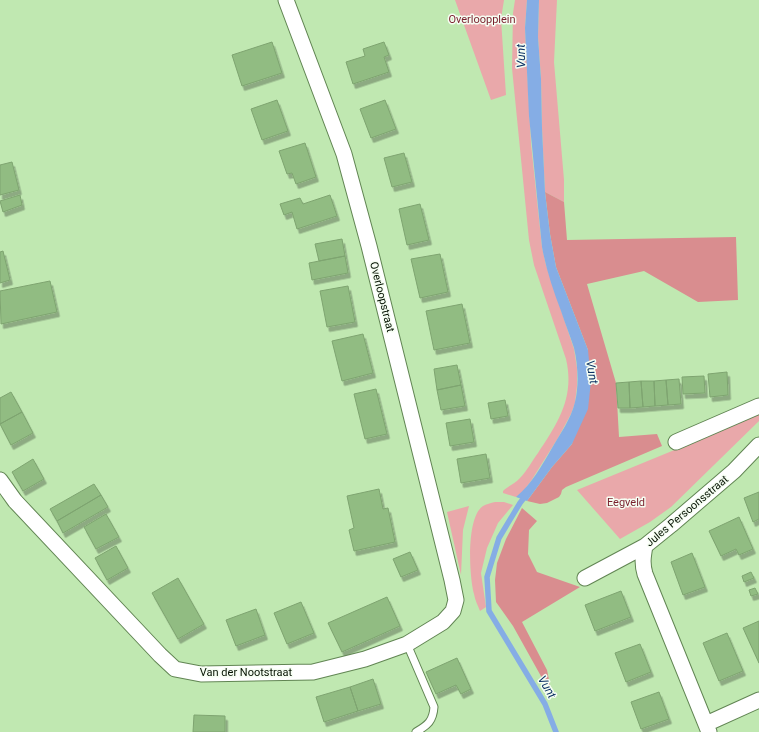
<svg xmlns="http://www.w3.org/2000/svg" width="759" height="732" viewBox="0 0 759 732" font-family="Roboto,sans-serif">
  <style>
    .green { fill: #e9a8aa }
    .forest { fill: #d98d8f }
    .water { fill: #85ade5 }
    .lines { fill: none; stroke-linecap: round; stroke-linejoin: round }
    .stream { stroke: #85ade5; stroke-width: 5.5 }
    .building { fill: #91bc82; stroke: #7ea470; filter: url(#shadow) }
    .lane-casing { stroke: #618553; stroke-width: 9 }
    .street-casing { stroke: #618553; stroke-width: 17 }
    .lane { stroke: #fff; stroke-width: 7 }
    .street { stroke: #fff; stroke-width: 15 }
    .labels { text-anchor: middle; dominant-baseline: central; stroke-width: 3; stroke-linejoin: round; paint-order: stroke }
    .park-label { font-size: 11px; fill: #791f2c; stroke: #f6fef3 }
    .street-label { font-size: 11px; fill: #051202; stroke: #f6fef3 }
    .water-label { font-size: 12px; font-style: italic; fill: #0c3264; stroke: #f6fef3 }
  </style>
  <defs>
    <filter id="shadow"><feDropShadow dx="2.5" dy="4.5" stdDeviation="0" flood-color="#0004"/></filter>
  </defs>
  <rect width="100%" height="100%" fill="#c0e8b1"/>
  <!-- green -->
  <path class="green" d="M455,0h49l-3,19 5,76 -15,5z
    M515,0h12l-2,28 6,116 11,103 4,18 28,84 3,19v18l-2,17 -4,11 -13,24 -27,43 -10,13 -5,3 -13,-4v-2c5,-5 12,-7 17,-13 7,-7 12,-17 18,-25 20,-30 37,-56 28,-94l-32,-94 -5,-25 -17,-172 1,-55z
    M539,0h18l-3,62 10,118v22l-19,-10 -3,-64 -1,-49 -3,-42z
    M759,408v13l-88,86 -21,15 -30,17 -43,-49 95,-39z
    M495,502h9l9,3 -15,18 -11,25 -6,25 5,34 -6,4c-2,-5 -5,-11 -6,-17 -5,-18 -8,-77 9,-88 3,-2 8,-3 12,-4z
    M469,506l-6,24 -2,45 -14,-63z"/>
  <!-- forest -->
  <path class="forest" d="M545,192l19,10 3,38 169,-3 2,63 -40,2 -54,-31 -57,13 29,99 3,54 38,-3 5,12 -96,41 -4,3 -1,4 -2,3 -12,6 -7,1 -13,-3 25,-34 20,-23 16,-94 -32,-83 -6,-33z
    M522,508l15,13 -8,9 -1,24 9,18 43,15 -58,35 25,48 3,15 -3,2 -34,-61 -17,-24 -1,-22 2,-17 9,-24z"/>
  <!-- water -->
  <path class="water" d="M527,0h12l-1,37 3,42 1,49 3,64 5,42 6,33 32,83 3,31 -3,28 -16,35 -20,23 -25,34 -11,-4c16,-13 26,-32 36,-49 8,-14 19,-29 23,-46 4,-16 3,-37 -1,-54 -4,-12 -9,-25 -13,-37 -8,-21 -15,-42 -19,-64l-13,-131 -4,-88z"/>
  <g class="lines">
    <!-- stream -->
    <path class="stream" d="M527,494l-7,9 -21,35 -12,39 2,34 56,93 11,28"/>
  </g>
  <!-- building -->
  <path class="building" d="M272,42l10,31 -40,13 -10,-31z
    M384,42l5,13 -5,2 5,15 -36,12 -7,-22 19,-6 -2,-7z
    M277,100l11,31 -26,9 -11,-31z
    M385,100l11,29 -25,9 -11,-29z
    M305,143l11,34 -20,7 -4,-11 -5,1 -8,-23z
    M404,153l8,29 -20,5 -8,-29z
    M12,162l7,28 -19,5v-30z
    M20,195l2,10 -19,7 -3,-11z
    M330,195l7,21 -40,13 -5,-17 -8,3 -4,-11 20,-6 3,6z
    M420,204l9,36 -22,5 -8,-36z
    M342,239l3,17 -26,5 -4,-17z
    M3,251l7,29 -10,3v-31z
    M440,254l8,38 -28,6 -9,-39z
    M345,256l3,17 -36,7 -3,-17z
    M50,281l7,31 -56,12 -1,-33z
    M348,286l7,36 -28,5 -7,-36z
    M462,304l8,39 -36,7 -8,-39z
    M363,334l10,39 -31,8 -10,-40z
    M457,365l4,20 -24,5 -3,-21z
    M727,372l1,23 -18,2 -2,-23z
    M704,376l1,17 -22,1 -1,-17z
    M679,379l2,25 -13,1 -2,-25z
    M666,380l2,25 -13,1 -1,-25z
    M641,381h13l1,25 -12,1z
    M641,381l2,26 -13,1 -1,-26z
    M629,382l1,26h-12l-2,-25z
    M461,385l4,21 -24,4 -4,-20z
    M376,389l11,45 -22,5 -11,-45z
    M11,392l11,20 -22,12v-26z
    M505,400l3,16 -17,3 -3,-16z
    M22,412l11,21 -22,12 -11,-21z
    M470,419l4,23 -24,4 -4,-23z
    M486,454l4,24 -29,5 -4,-24z
    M33,459l11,20 -21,12 -11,-19z
    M94,484l7,11 -44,26 -7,-12z
    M379,489l4,20 5,-1 7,34 -41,9 -5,-21 5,-2 -7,-32z
    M759,492v27l-6,3 -9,-24z
    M101,495l7,12 -45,26 -6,-12z
    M106,514l13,23 -23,12 -12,-22z
    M739,517l14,32 -14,6 -3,-6 -15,7 -12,-25z
    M116,546l12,22 -21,12 -12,-22z
    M410,552l8,18 -17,7 -8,-18z
    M692,553l13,34 -22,8 -12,-33z
    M751,572l3,6 -10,4 -2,-6z
    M178,578l26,46 -26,15 -26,-46z
    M755,588l3,6 -7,2 -2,-6z
    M621,591l10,26 -36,14 -10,-26z
    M387,597l13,29 -58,26 -14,-29z
    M301,602l13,31 -27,11 -13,-31z
    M256,609l9,26 -29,11 -10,-26z
    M759,621v42l-16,-35z
    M727,633l16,38 -24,10 -16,-38z
    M640,644l11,28 -25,10 -11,-29z
    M457,658l14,31 -10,5 -5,-9 -20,9 -10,-22z
    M373,679l8,25 -23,7 -8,-24z
    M350,687l8,24 -34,11 -8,-25z
    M659,692l10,27 -28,10 -10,-27z
    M194,715l31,1v16h-32z"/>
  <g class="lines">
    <!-- lane casing -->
    <g class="lane-casing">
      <path id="lane" d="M407,644l27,63c-1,14 -6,18 -18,25"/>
    </g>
    <!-- street casing -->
    <g class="street-casing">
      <path id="street" d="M676,442l83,-36
        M0,480l15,21 145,154 15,14 26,5 112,-2 52,-13 42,-15 36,-22 10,-11 3,-11 -4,-20 -83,-334 -25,-92 -58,-154
        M645,546c-2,11 -3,18 0,28l64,158
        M585,578l60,-32 26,-21 63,-54 25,-26
        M706,724l53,-24"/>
    </g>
    <!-- lane -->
    <use href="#lane" class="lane"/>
    <!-- street -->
    <use href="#street" class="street"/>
  </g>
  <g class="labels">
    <!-- park labels -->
    <g class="park-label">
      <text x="482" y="19">Overloopplein</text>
      <text x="626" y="502">Eegveld</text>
    </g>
    <!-- street labels -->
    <g class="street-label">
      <text transform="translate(382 297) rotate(76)">Overloopstraat</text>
      <text transform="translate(687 511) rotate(-40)">Jules Persoonsstraat</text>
      <text x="246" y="672">Van der Nootstraat</text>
    </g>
    <!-- water labels -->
    <g class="water-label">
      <text transform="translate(521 56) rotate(-91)">Vunt</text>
      <text transform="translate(592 372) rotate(80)">Vunt</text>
      <text transform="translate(547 687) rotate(60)">Vunt</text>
    </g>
  </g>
</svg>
